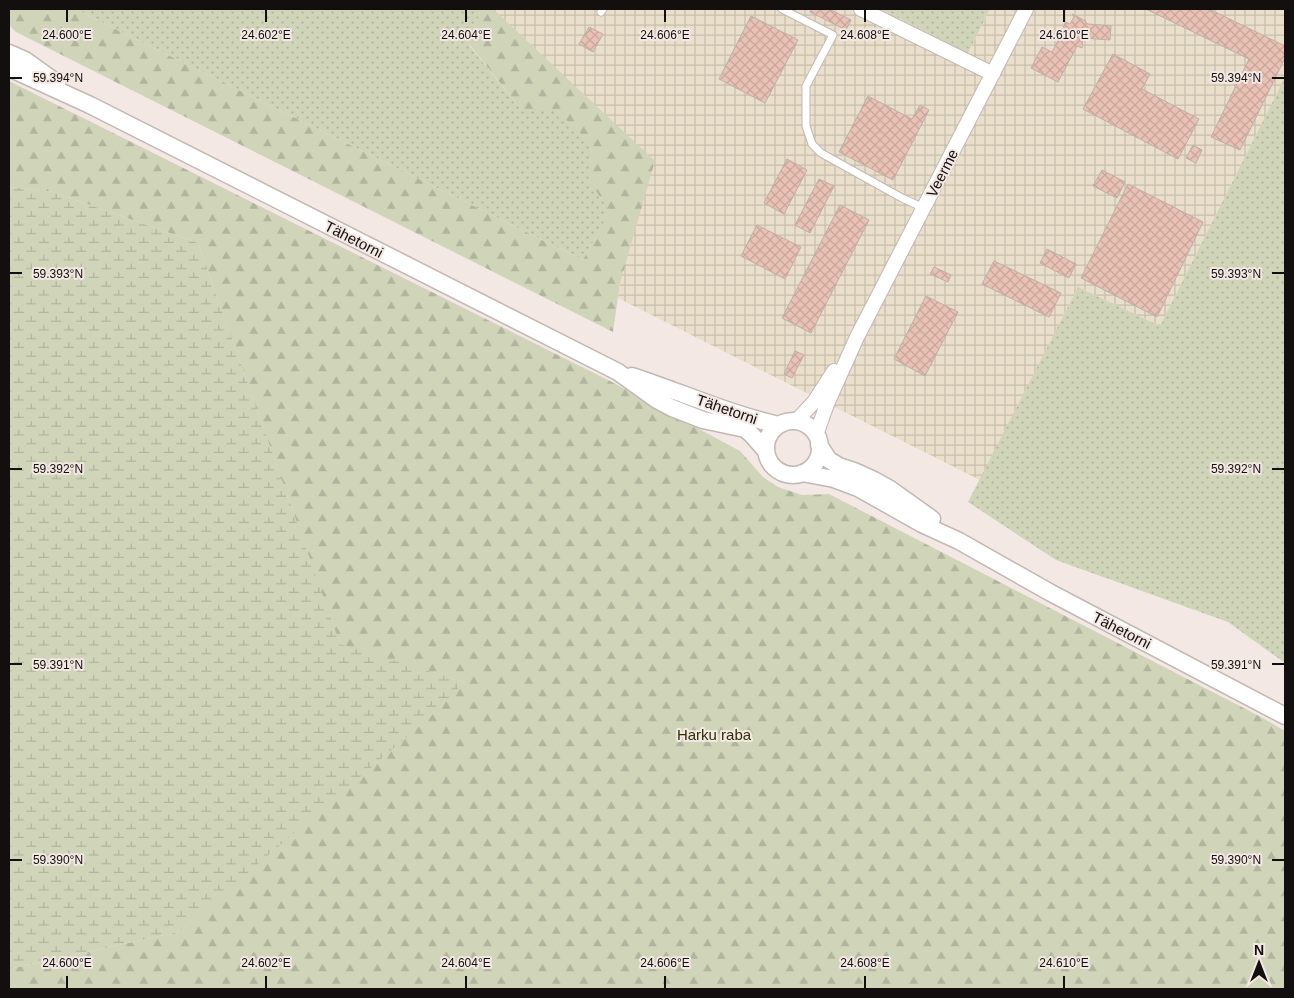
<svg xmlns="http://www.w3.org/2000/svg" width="1294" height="998" viewBox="0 0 1294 998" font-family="Arial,sans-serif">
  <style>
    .industrial { fill: url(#industrial-grid) }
    .grass { fill: url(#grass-dots) }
    .forest { fill: url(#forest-firs) }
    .wetland { fill: url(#wetland-marsh) }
    .building { fill: url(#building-cross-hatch); stroke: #bab0ac }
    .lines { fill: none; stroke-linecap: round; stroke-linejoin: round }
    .service-casing { stroke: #c2b8b4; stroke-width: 9 }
    .minor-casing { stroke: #c2b8b4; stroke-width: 16 }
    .tertiary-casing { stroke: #c2b8b4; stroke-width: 19 }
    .service { stroke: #fff; stroke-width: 7 }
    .minor { stroke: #fff; stroke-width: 14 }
    .tertiary { stroke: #fff; stroke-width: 16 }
    .ticks { fill: none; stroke: #130f0e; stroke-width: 2 }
    .labels { text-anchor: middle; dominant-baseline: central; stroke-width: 4; stroke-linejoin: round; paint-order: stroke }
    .street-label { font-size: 15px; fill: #130f0e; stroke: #f3e8e3 }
    .park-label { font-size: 15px; fill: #2d2f02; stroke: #f3e8e3 }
    .ticks-label { font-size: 12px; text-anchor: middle; fill: #130f0e; stroke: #f3e8e3; stroke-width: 4; stroke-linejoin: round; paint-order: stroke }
  </style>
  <defs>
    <pattern id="industrial-grid" width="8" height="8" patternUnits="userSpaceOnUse" patternTransform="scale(1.25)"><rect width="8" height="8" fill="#eadfcb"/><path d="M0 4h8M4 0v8" fill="none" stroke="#c8bead"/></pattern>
    <pattern id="grass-dots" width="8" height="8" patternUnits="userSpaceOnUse" patternTransform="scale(1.25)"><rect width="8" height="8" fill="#d0d4b9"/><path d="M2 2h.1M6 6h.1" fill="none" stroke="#b2b59e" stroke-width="1.8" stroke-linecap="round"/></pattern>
    <pattern id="forest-firs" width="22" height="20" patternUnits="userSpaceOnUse" patternTransform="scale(1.25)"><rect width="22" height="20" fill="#d0d4b9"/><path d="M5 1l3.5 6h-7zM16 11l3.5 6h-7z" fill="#b2b59e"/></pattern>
    <pattern id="wetland-marsh" width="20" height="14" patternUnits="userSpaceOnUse" patternTransform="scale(1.25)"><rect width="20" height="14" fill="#d0d4b9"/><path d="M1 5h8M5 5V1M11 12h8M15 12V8" fill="none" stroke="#b2b59e"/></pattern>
    <pattern id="building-cross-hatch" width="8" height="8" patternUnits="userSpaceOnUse" patternTransform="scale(1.25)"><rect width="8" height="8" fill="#eac2b5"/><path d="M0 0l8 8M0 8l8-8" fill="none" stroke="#c8a69a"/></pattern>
  </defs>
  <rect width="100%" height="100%" fill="#f3e8e3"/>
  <!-- industrial -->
  <path class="industrial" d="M493,9h388l87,44 22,-44h295v68l-125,249 -82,-39 -98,193 -362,-182 2,-15z"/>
  <!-- grass -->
  <path class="grass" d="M75,9h406l-12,36 52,64h34l37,36 -3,36 21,30 -27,49z
    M881,9h109l-22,44z
    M1285,77v586l-57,-41 -172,-62 -88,-58 110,-215 82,39z"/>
  <!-- forest -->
  <path class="forest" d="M9,9h66l508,251 27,-49 -21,-30 3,-36 -37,-36h-34l-52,-65 12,-35h12l162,152 -35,122 -7,49 -597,-300 -7,-7z
    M9,81l601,300 130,70 23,26 15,10 24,8 27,-1 432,223 24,14v258h-1276v-20l169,-37 286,-250 -124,-37 -142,-402 -145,-51 -44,-5z"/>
  <!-- wetland -->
  <path class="wetland" d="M9,187l44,5 145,51 142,401 124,38 -35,36 -251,214 -169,37z"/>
  <!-- building -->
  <path class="building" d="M811,9h18l22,11 -5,10 -36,-18z
    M1146,9h63l76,37v12l-45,92 -29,-13 38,-78z
    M1072,14l14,7 -1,1 3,2 23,2 -1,14 -27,-2 -1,10 -5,-2 -19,36 -27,-14 11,-21 10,5 8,-15 5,3 5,-9 -7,-4 3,-5 4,2 4,-7z
    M751,16l47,24 -33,63 -46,-24z
    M589,27l14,7 -10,18 -14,-8z
    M1113,54l37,20 -8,15 57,30 -21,40 -95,-50z
    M868,96l44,23 8,-14 9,5 -36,70 -54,-28z
    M1193,145l9,5 -6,13 -10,-5z
    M787,159l20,11 -23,44 -20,-11z
    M1102,170l23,12 -8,16 -24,-12z
    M819,179l15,7 -24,47 -15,-8z
    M1128,184l75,38 -46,95 -76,-39z
    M840,205l29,15 -58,113 -29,-15z
    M757,225l44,22 -16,32 -44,-23z
    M1047,249l29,15 -7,14 -29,-15z
    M994,261l67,32 -12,24 -67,-33z
    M934,267l17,8 -3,7 -18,-8z
    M926,296l32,16 -33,64 -31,-17z
    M795,351l9,4 -12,23 -8,-4z"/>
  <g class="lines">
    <!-- service casing -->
    <g class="service-casing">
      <path id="service" d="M782,9l51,26 -27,51v40l6,18 9,9 81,45 22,10
        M601,12l2,-3"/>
    </g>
    <!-- minor casing -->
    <g class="minor-casing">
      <path id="minor" d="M861,9l132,65
        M796,421l18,-19 20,-31
        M816,435l11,-31 30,-67 169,-328"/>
    </g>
    <!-- tertiary casing -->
    <g class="tertiary-casing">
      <path id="tertiary" d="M9,53l16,7 32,23
        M9,68l81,37 528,267 39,28 15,8 31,12 42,9 7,6 14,16
        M632,376c49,16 97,38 147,49
        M766 448a27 27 0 1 1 54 0a27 27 0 1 1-54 0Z
        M819,445l10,15 10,6 15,5 20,9 16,9 42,30
        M802,473l32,6 24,9 64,36 37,17 92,52 234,123"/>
    </g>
    <!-- service -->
    <use href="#service" class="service"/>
    <!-- minor -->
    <use href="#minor" class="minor"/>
    <!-- tertiary -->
    <use href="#tertiary" class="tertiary"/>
  </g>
  <!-- ticks -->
  <path class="ticks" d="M67,10v12M266,10v12M466,10v12M665,10v12M865,10v12M1064,10v12M10,78h12M1272,78h12M10,273h12M1272,273h12M10,469h12M1272,469h12M10,664h12M1272,664h12M10,860h12M1272,860h12M67,976v12M266,976v12M466,976v12M665,976v12M865,976v12M1064,976v12"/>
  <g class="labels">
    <!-- street labels -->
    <g class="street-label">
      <text transform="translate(942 173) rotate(-63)">Veerme</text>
      <text transform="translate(354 239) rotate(27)">Tähetorni</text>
      <text transform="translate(727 409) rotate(19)">Tähetorni</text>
      <text transform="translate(1122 630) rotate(27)">Tähetorni</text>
    </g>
    <!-- park labels -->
    <g class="park-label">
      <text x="714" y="734">Harku raba</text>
    </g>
  </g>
  <g class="ticks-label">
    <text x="67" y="39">24.600°E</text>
    <text x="266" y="39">24.602°E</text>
    <text x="466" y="39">24.604°E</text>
    <text x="665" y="39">24.606°E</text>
    <text x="865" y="39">24.608°E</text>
    <text x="1064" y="39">24.610°E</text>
    <text x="58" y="82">59.394°N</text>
    <text x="1236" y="82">59.394°N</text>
    <text x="58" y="278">59.393°N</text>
    <text x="1236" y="278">59.393°N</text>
    <text x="58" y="473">59.392°N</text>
    <text x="1236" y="473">59.392°N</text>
    <text x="58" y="669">59.391°N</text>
    <text x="1236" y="669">59.391°N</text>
    <text x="58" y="864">59.390°N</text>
    <text x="1236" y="864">59.390°N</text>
    <text x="67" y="967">24.600°E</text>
    <text x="266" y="967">24.602°E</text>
    <text x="466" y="967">24.604°E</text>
    <text x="665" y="967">24.606°E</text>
    <text x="865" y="967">24.608°E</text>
    <text x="1064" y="967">24.610°E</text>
  </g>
  <!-- border -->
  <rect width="1294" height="998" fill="none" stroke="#130f0e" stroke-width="20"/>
  <!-- north arrow -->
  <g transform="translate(1259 963)" stroke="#f3e8e3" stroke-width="4" paint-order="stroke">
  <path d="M0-4L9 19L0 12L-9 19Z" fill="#130f0e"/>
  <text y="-8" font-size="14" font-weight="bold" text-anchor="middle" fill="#130f0e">N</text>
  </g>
</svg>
